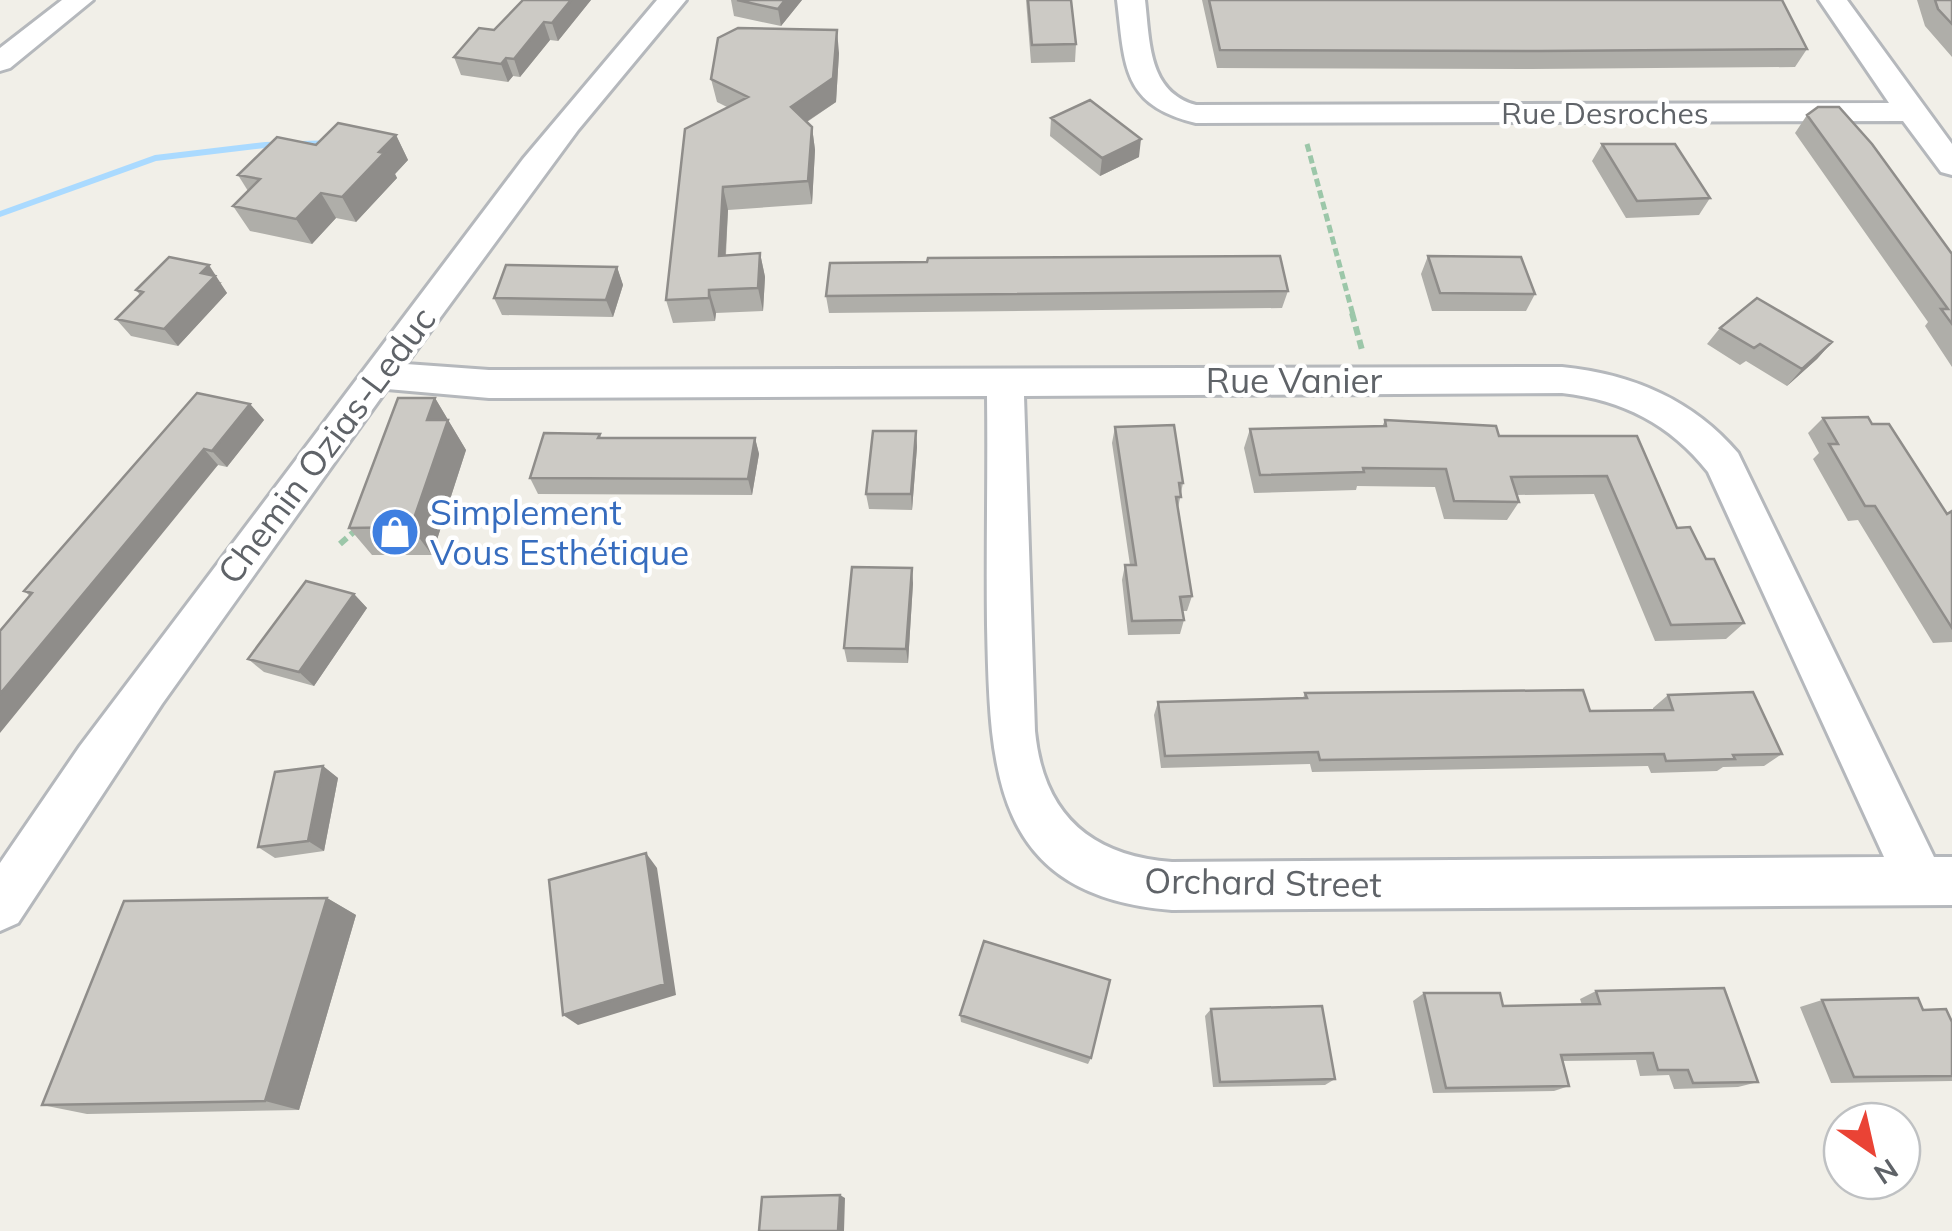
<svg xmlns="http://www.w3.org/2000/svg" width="1952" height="1231" viewBox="0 0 1952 1231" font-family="Mulish,sans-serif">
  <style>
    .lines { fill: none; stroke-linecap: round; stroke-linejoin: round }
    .stream { fill: #aadaff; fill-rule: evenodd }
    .minor-casing { stroke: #b5b8bc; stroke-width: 6 }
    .path-far1 { stroke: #9cc7a9; stroke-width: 5; stroke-dasharray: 8 4; stroke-linecap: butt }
    .path { stroke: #9cc7a9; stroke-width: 6; stroke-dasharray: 9 5; stroke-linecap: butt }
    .minor { fill: #fff; fill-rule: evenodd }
    .wall { fill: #afaea9 }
    .shaded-wall { fill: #8f8d8a }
    .building { fill: #cccac5; stroke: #8f8d8a; stroke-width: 2.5 }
    .labels { text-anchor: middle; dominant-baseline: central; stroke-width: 9; stroke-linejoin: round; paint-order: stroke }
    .far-street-label { font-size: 30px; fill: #5f6368; stroke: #fff }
    .street-label { font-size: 35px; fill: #5f6368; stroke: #fff }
    .shop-label { font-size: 35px; fill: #366cbe; stroke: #fff; text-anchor: start }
  </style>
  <rect width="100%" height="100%" fill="#f1efe8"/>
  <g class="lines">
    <!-- stream -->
    <path class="stream" d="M337,140l3,1v4l-75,3 -109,13 -156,56v-6l155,-56 110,-13z"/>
    <!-- minor casing -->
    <g class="minor-casing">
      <path id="minor" d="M62,0h31l-83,68 -10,3v-23z
        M657,0h29l-108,130 -172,234 83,6 1073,-3c70,7 130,32 176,86l196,404h18v48l-780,5c-181,-14 -182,-141 -185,-285 -1,-77 1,-153 0,-229l-498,2 -102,-9 -225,315 -144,219 -18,8v-68l80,-117 443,-587zM1562,393c61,7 108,31 146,79l176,385 -712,5c-82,-6 -129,-48 -137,-131l-11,-335z
        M1117,0h28c5,42 3,92 51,105l693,-2 -70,-103h28l105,144v31l-11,-3 -38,-51 -707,2c-74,-18 -71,-56 -79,-123z"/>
    </g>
    <!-- path-far1 -->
    <path class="path-far1" d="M1307,144l46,171"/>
    <!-- path -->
    <path class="path" d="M1352,313l10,37
      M448,505l14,-1
      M340,544l16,-14"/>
    <!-- minor -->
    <use href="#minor" class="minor"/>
  </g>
  <!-- wall -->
  <path class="wall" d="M523,0h68l-33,41 -8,-1 -30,37 -7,-1 -5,6 -47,-7 -7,-18 40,-27z
    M731,0h71l-21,26 -47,-10z
    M1026,0h45l5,44 -1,18 -44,1z
    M1202,0h580l25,49 -12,18 -263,2 -315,-1z
    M1917,0h35v57l-27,-31z
    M839,53l-3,49 -29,20 5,5 3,23 -3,54 -84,6 -2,45 34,-2 5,24 -2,34 -47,2 -1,8 -42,2 -7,-23 61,-193 -10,-5 -6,-23z
    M1807,115l145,139v113l-27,-41 3,-4 -133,-189z
    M1051,118l88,39 -39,19 -50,-40z
    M396,135l12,25 -13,14 2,4 -41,44 -20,-4 -24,26 -62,-13 -17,-25 15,-15 -10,-16 78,-30z
    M1602,144l108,54 -11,17 -73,3 -34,-57z
    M1428,256l107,38 -9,17h-94l-11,-37z
    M617,267l6,18 -10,32 -111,-2 -8,-17z
    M222,282l-2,2 7,9 -49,53 -47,-10 -15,-17 24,-24 -4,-5z
    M1288,291l-6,17 -453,5 -3,-17z
    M1720,328l112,14 -15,17 -30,27 -41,-25 -6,4 -33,-21z
    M435,398l31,52 -34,105h-60l-23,-27z
    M250,404l14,16 -37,47 -9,-2 -188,131 -6,-5z
    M1823,418l49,6 75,90 5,-3v131l-19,1 -75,-123 -10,1 -35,-62 6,-6 -11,-20z
    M1385,420l114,16h138l40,92 29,31 38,64 -18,16 -71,2 -61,-147 -78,1 3,7 -12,18 -63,-1 -9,-32 -78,-1 -1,4 -102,3 -10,-45 6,-19 132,-2z
    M1115,427l68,56 -5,25 14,88 -5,15h-5l2,9 -4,14 -52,1 -6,-55 3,-15h5l-18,-122z
    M916,431l1,16 -5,63 -43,-1 -3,-15z
    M600,434l1,4h154l4,16 -7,41 -214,-1 -8,-16z
    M913,583l-5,80 -61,-1 -3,-14z
    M354,594l13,14 -53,78 -50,-14 -16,-13z
    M1305,693l285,18 63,-1v-2l15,-13 114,59 -18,12 -41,1 -6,4 -66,2 -3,-7 -336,6 -2,-8 -149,4 -7,-53 4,-13 145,-4z
    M323,766l15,12 -14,73 -49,7 -17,-11z
    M327,898l29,17 -57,195 -212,4 -45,-9z
    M1596,991l162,91 -20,5 -64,2 -5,-14 -29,1 -4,-16 -74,1 7,25 -15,5 -121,2 -20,-92 11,-8 79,13 79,-1 -2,-6z
    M1822,1000l101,10 29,12v59l-121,2 -31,-76z
    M1211,1009l124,70 -10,6 -112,2 -8,-71z
    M960,1015l131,43 -3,6 -127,-42z"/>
  <!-- shaded-wall -->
  <path class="shaded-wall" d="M571,0h20l-33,41 -6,-18z
    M785,0h17l-21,26 -3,-17z
    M544,22l6,18 -30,37 -6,-18z
    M837,30l2,23 -3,49 -42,28 -3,-23z
    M506,58l7,18 -5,6 -7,-18z
    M812,127l3,23 -3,54 -4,-23z
    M396,135l12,25 -13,14 2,4 -41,44 -14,-25 37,-45z
    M1141,139l-2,18 -39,19 2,-18z
    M723,187l5,23 -4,69 -5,-23z
    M321,193l15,25 -24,26 -16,-25z
    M760,253l5,24 -2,34 -5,-23z
    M209,265l18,28 -49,53 -14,-17 37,-56z
    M617,267l6,18 -10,32 -7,-17z
    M709,290l7,23 -1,8 -6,-23z
    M1832,342l-15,17 -30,27 15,-17z
    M435,398l31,52 -34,105 -21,-28 16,-107z
    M250,404l14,16 -37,47 -15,-16z
    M916,431l1,16 -5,63 -1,-16z
    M755,438l4,16 -7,41 -4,-16z
    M204,449l14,16 -218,268v-39z
    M912,568l1,15 -5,80 -2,-14z
    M354,594l13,14 -53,78 -15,-14z
    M323,766l15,12 -14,73 -16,-10z
    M646,853l11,15 19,127 -98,30 -15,-10z
    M327,898l29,17 -57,195 -34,-9z
    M840,1195l5,3 -1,33h-6z"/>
  <!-- building -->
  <path class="building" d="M523,0h48l-19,23 -8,-1 -30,37 -8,-1 -5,6 -47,-7 25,-29 15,2z
    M737,0h48l-7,9z
    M1028,0h43l5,44 -44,1z
    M1209,0h573l25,49 -267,2 -320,-1z
    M1935,0h17v24l-14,-15z
    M738,28l99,2 -4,48 -42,29 21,20 -4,54 -85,6 -4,69 41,-3 -2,35 -49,2v8l-43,2 19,-171 63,-32 -37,-18 7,-41z
    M1090,100l51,39 -39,19 -51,-40z
    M1818,107h21l33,37 80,110v70l-11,-15h7l-141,-194z
    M338,123l58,12 -17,17 5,1 -42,44 -21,-4 -25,26 -63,-13 27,-27 -22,-4 39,-38 39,8z
    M1602,144h73l35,54 -73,3z
    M1280,256l8,35 -462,5 4,-33 97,-1 1,-4z
    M1428,256l93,1 14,37 -95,-1z
    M169,257l40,8 -8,8 14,3 -51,53 -48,-10 27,-27 -7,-2z
    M506,265l111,2 -11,33 -112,-2z
    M1757,298l75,44 -30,27 -42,-25 -6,4 -34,-20z
    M197,393l53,11 -38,47 -8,-2 -204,245v-63l32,-38 -8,-2z
    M398,398h37l-8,22h21l-37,107 -62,1z
    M1868,417l4,7h17l58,90 5,-3v117l-77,-122h-10l-36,-62h9l-15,-26z
    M1385,420l111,6 3,10h138l40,92 13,-1 16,32h8l30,64 -73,2 -64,-149 -96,1 8,25 -65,-1 -8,-32 -83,-1 1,4 -104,3 -10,-46 136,-3z
    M1174,425l9,58h-4l2,14h-5l16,99 -12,1 4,23 -52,1 -7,-56h11l-21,-138z
    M873,431h43l-5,63h-45z
    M544,433l56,1 -2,4h157l-7,41 -218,-1z
    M852,567l60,1 -6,81 -62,-1z
    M306,581l48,13 -55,78 -51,-13z
    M1583,690l7,21 83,-1 -5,-15 85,-3 29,62 -49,1 2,4 -69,2 -2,-7 -344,6 -2,-8 -153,4 -7,-54 149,-4 -2,-5z
    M323,766l-15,75 -50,6 17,-75z
    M646,853l19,131 -102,31 -14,-135z
    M327,898l-62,203 -223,4 82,-204z
    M984,941l126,39 -19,78 -131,-43z
    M1724,988l34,94 -65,1 -5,-13h-30l-5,-17 -92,2 8,31 -123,2 -22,-95h76l3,13 97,-2 -4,-13z
    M1918,998l5,12 23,-1 6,13v54l-98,1 -32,-77z
    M1322,1006l13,73 -115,3 -9,-73z
    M840,1195l-2,36h-79l3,-34z"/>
  <!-- icons -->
  <defs>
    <g id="shop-disc" transform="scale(2.5)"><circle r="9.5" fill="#3f7fe0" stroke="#fff"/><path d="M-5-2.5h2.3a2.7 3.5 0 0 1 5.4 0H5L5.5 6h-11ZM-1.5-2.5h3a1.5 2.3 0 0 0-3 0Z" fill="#fff"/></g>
  </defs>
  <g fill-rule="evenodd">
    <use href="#shop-disc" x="395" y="532"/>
  </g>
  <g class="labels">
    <!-- far-street labels -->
    <g class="far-street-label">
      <text x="1605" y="113">Rue Desroches</text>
    </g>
    <!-- street labels -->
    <g class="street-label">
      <text x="1294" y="380">Rue Vanier</text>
      <text transform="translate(326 445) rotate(-53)">Chemin Ozias-Leduc</text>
      <text transform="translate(1263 882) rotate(1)">Orchard Street</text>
    </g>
    <!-- shop labels -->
    <g class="shop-label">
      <text x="430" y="512">Simplement<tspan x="430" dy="40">Vous Esthétique</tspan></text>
    </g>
  </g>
  <!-- north arrow -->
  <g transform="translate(1872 1151) rotate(146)"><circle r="48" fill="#ffffff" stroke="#bfc1c3" stroke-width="2.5"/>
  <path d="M0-8L18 38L0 25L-18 38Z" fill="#ea4335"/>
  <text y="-15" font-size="28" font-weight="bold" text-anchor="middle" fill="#5f6368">N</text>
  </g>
</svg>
